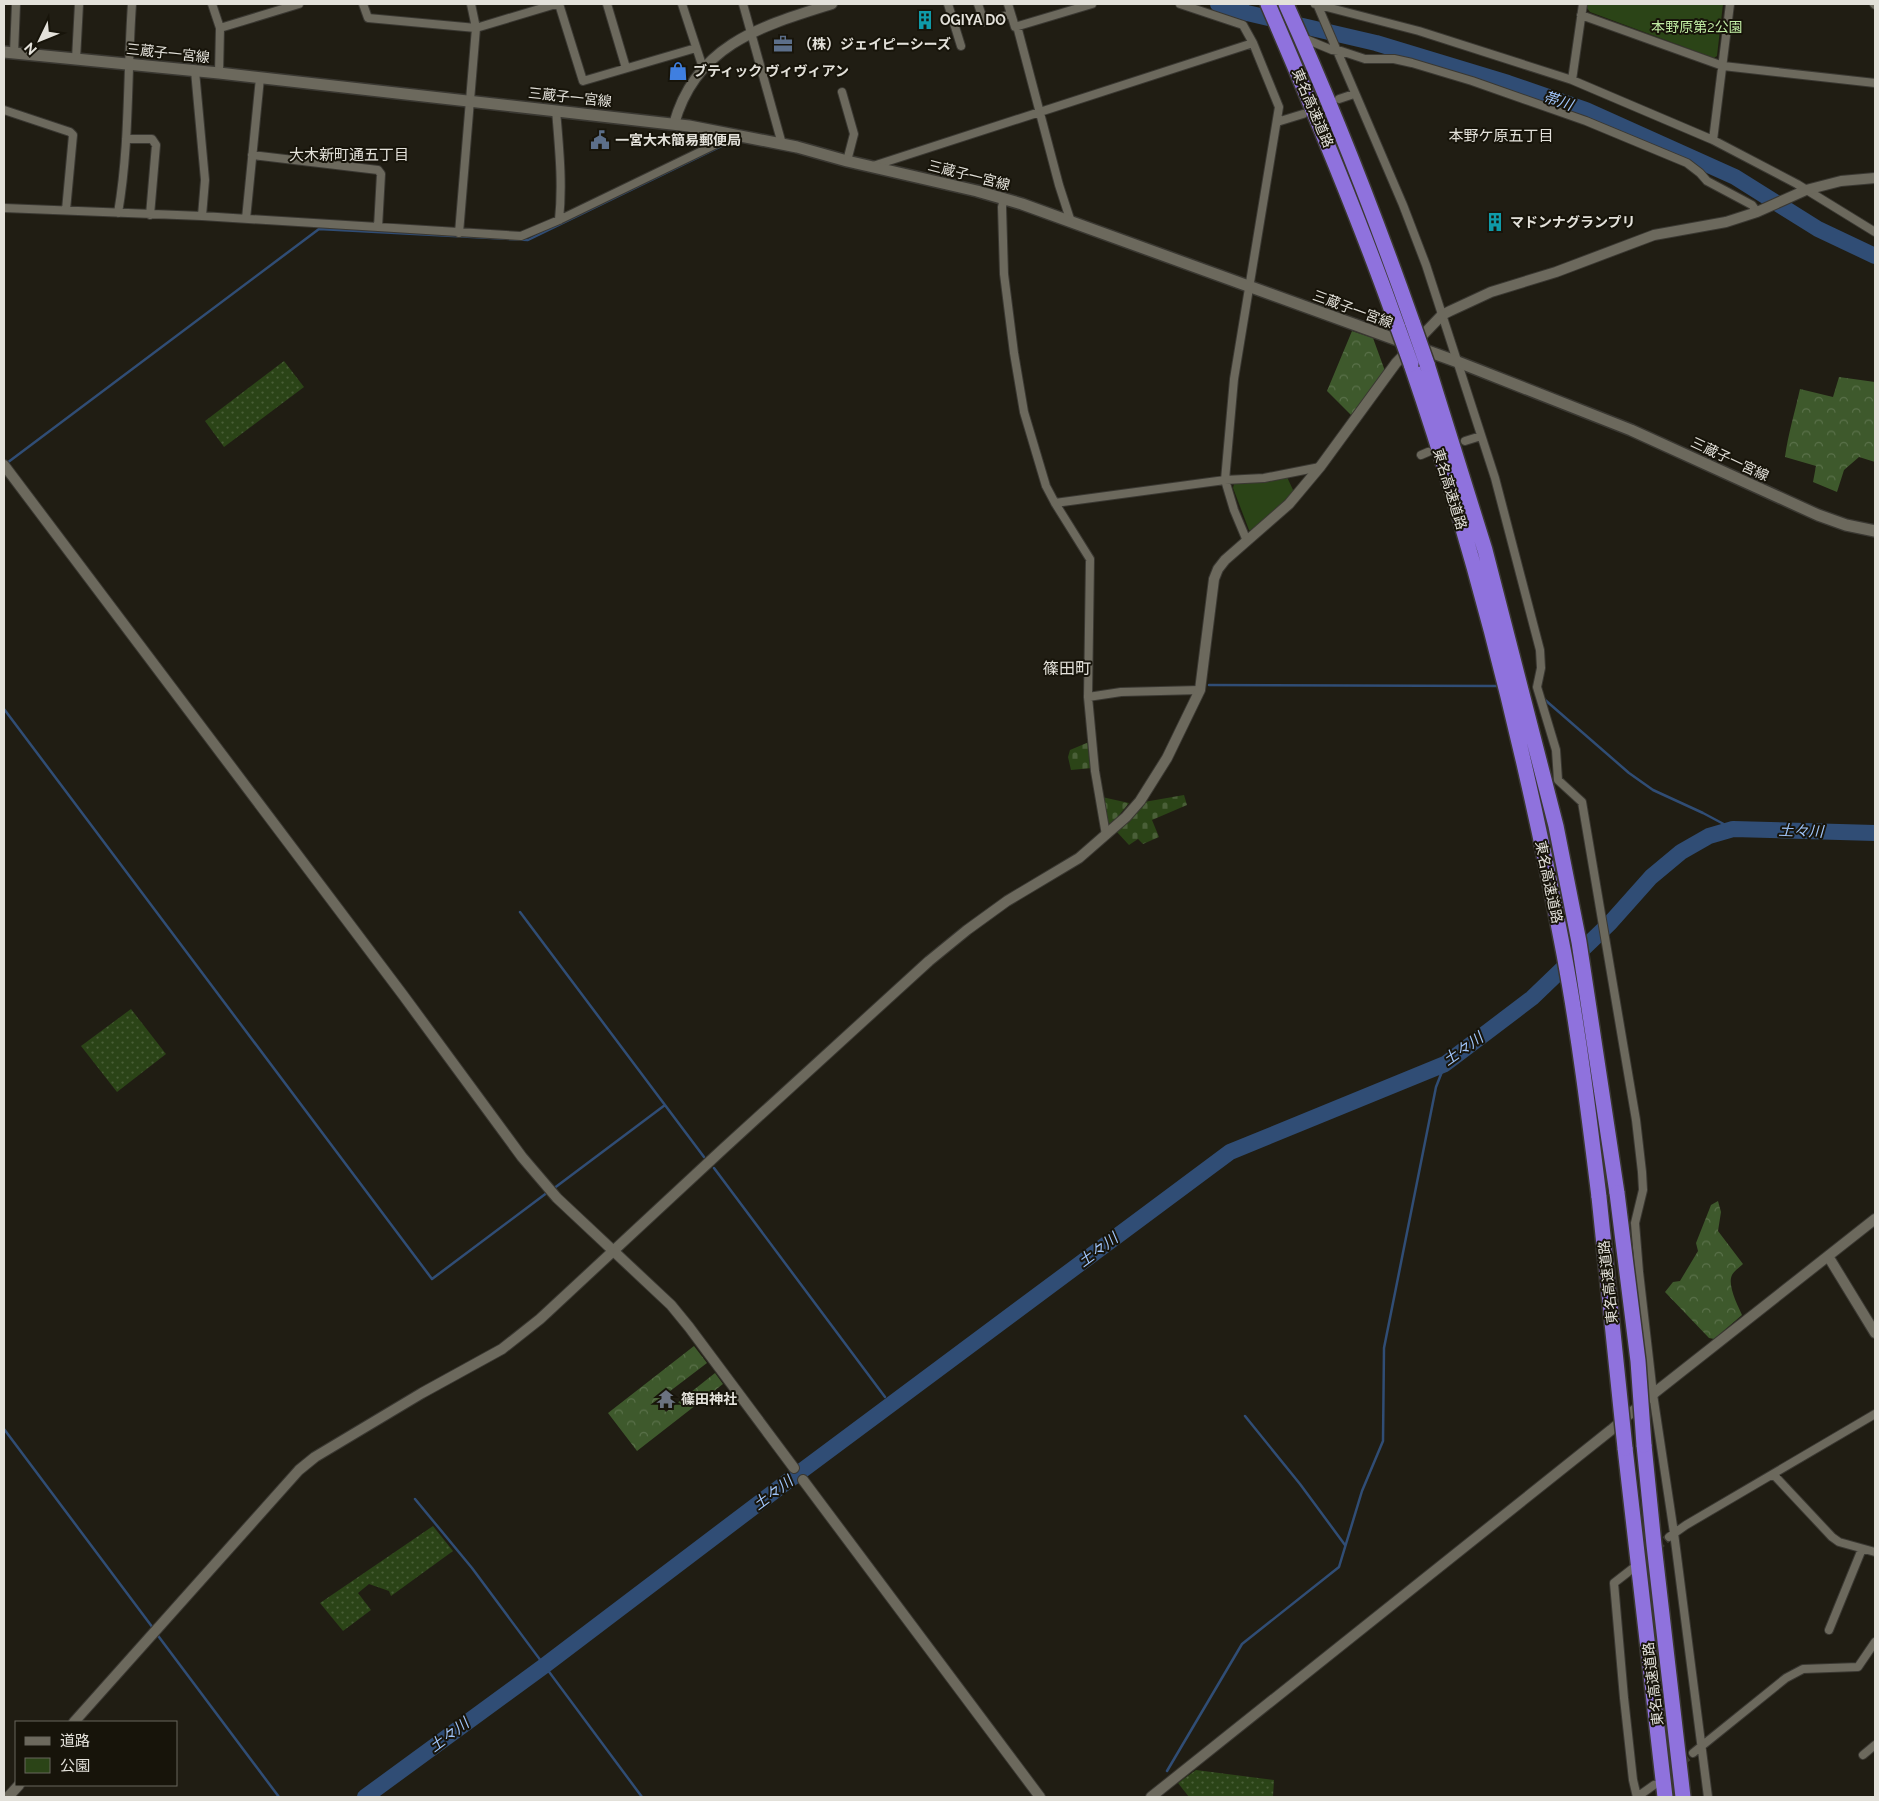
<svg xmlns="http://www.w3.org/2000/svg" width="1879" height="1801" viewBox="0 0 1879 1801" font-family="Raleway,'Noto Sans JP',sans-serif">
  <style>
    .grass { fill: url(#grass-dots) }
    .forest { fill: url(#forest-crowns) }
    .cemetery { fill: url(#cemetery-stones) }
    .park { fill: #2b4417 }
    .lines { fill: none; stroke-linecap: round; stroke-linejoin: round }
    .stream { stroke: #304d75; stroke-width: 2.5 }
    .river { stroke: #304d75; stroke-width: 16 }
    .minor-tunnel { stroke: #3d3a31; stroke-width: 8; stroke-dasharray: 8 4; stroke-linecap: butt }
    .minor-casing { stroke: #3a3832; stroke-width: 10 }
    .tertiary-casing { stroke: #3a3832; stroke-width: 12 }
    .secondary-casing { stroke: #3a3832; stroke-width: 14 }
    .motorway-casing { stroke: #3a3832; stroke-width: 18 }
    .minor { stroke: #6c695d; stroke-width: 8 }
    .tertiary { stroke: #6c695d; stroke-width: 10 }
    .secondary { stroke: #6c695d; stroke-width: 11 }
    .motorway { stroke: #8f72dd; stroke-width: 15 }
    .motorway-bridge-casing { stroke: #3a3832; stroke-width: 18; stroke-linecap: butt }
    .motorway-bridge { stroke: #8f72dd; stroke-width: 15 }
    .labels { text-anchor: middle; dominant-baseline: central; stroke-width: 4; stroke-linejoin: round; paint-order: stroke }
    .poi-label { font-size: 14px; font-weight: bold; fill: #e3e1da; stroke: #17140a; text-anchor: start }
    .park-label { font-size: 14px; fill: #c1eda4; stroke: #17140a }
    .street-label { font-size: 14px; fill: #e3e1da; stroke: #17140a }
    .water-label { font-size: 15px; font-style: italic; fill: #a0c5fa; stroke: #17140a }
    .neighbourhood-label { font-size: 15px; fill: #e3e1da; stroke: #17140a }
    .quarter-label { font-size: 16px; fill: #e3e1da; stroke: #17140a }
  </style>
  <defs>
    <pattern id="grass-dots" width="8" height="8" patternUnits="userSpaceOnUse" patternTransform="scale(1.25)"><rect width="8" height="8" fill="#2b4417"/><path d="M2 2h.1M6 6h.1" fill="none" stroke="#4a5f38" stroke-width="1.8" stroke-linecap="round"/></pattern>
    <pattern id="forest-crowns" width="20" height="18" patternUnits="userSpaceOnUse" patternTransform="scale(1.25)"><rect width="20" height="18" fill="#3e592c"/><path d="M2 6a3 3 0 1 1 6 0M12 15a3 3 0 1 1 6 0" fill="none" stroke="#5a714a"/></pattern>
    <pattern id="cemetery-stones" width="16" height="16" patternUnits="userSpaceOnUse" patternTransform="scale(1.25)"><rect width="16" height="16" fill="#2b4417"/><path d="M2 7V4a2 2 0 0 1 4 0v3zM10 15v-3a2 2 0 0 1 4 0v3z" fill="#4a5f38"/></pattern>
  </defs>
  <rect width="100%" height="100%" fill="#201d13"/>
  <!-- grass -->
  <path class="grass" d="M284,361l20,26 -80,60 -19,-26z
    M131,1009l35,45 -49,38 -36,-46z
    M433,1526l20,25 -62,45 -2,-5 -20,-7 -11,9 13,17 -28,21 -23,-28z
    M1196,1770l78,10 -1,17h-84l-11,-14z"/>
  <!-- forest -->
  <path class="forest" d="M1352,331l21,7 12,33 -33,45 -25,-25z
    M1839,377l36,5v80l-16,-5 -15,13 -7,22 -24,-10 3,-16 -31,-9c3,-23 10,-45 15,-68l33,8z
    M1718,1201l3,11 -3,19 25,33c-3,3 -9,7 -11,11 -5,10 6,31 10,40l-28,24 -5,-1 -44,-46 8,-10 7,-1 18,-30 -2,-8 15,-38z
    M694,1346l13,17 -50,38 9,11 49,-39 8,11 -86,67 -29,-38z"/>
  <!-- cemetery -->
  <path class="cemetery" d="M1089,742l3,26 -21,2 -3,-13 2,-7z
    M1184,795l3,10 -35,15 7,17 -16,7 -5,-5 -9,6 -13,-14 28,-29z
    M1102,797l27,6 -17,21 -5,-1z"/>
  <!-- park -->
  <path class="park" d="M1588,4h135l-6,52 -3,2 -124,-46 -3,-4z
    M1287,477l7,15 -9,10 -33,30 -3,-2 -16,-42 1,-4z"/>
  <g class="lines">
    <!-- stream -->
    <path class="stream" d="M7,463l312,-234 209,11 200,-97
      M1209,685l290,1
      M1544,699l85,74 24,17 50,23 30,16
      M4,709l428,570 116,-87
      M520,912l184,245
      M714,1168l171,229
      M553,1189l112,-84
      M1245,1416l55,68 45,61
      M4,1429l149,199
      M415,1499l57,69 170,229
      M156,1633l123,164
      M1167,1771l75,-127 97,-77 23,-76 21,-50 1,-93 52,-261 9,-23"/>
    <!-- river -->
    <path class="river" d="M1218,4l29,9 129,30 132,40 78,27 149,67 83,52 57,27
      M365,1797l179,-131 240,-182 446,-332 215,-88 87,-66 78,-75 41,-46 30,-25 28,-16 24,-7 142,4"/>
    <!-- minor-tunnel -->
    <path class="minor-tunnel" d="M1638,1564l31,-27
      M1663,1777l30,-24"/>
    <!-- minor casing -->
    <g class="minor-casing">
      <path id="minor" d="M212,4l8,24 -1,45
        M363,4l5,14 108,10 80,-24
        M559,4l24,77 113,-33
        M607,4l19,64
        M682,4l21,64
        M743,4l39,140
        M948,4l13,42
        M978,4l6,18 27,-8
        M1008,4l7,23 77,-23
        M1180,4l63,21 10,18
        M1315,4l104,27 153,49 141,60 84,44 78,48
        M1317,4l86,201 23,60 69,213 45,172 1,18 -4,19 19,63 2,30 24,22 54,318 6,52 1,18 -8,33 4,49 14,122 21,139 34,264
        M1874,4l1,1
        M1581,15l142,51 152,17
        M1017,26l42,159 12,37
        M220,28l79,-24
        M1303,38l29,12 9,1 24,8h29l18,4 60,18 114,40 101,42 13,10 7,8 45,24 5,7
        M14,53l2,-49
        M76,59l3,-55
        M195,71l10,109 -3,36
        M1572,80l11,-76
        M842,92l12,42 -7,27
        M1339,99l15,-5
        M4,110l66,22 3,3 -7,75
        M556,110c3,37 7,73 3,110
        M1277,122l26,-8
        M126,139h26l4,6 -6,70
        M1713,140l17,-136
        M252,155l126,15 3,4 -3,53
        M873,166l380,-123 26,64 -45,272 -9,101 9,30 13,31
        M1004,198l-2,9 2,67 10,79 10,59 22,74 9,17 35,56 -2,138 7,74 11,64
        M4,208l198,8 319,20 38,-16 176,-85
        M118,213c12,-69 9,-140 14,-209
        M246,219l14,-141
        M459,233l17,-205 -5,-24
        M1465,441l16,-5
        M1421,455l7,-3
        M1055,503l170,-23 39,-2 56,-11
        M1088,697l33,-5 79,-2
        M1774,1475l58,62 7,5 36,10
        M1669,1537l17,-12 189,-111
        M1632,1569l-18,14 10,115 9,82 4,17 17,-12
        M1829,1630l33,-81
        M1693,1753l93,-75 17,-9 55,-2 17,-25
        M1863,1755l12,-10"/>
    </g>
    <!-- tertiary casing -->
    <g class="tertiary-casing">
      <path id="tertiary" d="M674,124c22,-80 88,-98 158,-120
        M4,465l399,530 119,162 35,41 114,107 18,22 105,141
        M1828,1256l47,77
        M803,1480l237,317
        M74,1722l225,-252 16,-13 107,-64 80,-44 38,-30 183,-170 206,-188 38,-31 40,-29 72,-43 47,-41 14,-16 27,-43 33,-68 14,-111 4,-10 7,-9 64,-56 31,-37 76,-104 46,-48 8,-4 41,-19 65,-20 98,-37 72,-13 31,-10 49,-22 35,-9 34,-3
        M8,1797l11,-12
        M1151,1797l460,-367 42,-36 222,-175"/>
    </g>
    <!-- secondary casing -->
    <g class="secondary-casing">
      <path id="secondary" d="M4,52l215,21 470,53 108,21 50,14 130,30 45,13 436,158 173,68 187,85 28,10 29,6"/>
    </g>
    <!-- motorway casing -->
    <g class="motorway-casing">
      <path id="motorway" d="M1268,4c46,107 91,214 130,324
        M1286,4c47,104 89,212 127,320
        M1411,364c66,192 115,391 153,590 15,81 25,162 35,243
        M1427,364l58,186 71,276 23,116 38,251
        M1644,1445l10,100 29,252
        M1625,1448l40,349"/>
    </g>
    <!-- minor -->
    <use href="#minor" class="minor"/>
    <!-- tertiary -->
    <use href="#tertiary" class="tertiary"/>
    <!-- secondary -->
    <use href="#secondary" class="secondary"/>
    <!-- motorway -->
    <use href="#motorway" class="motorway"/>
    <!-- motorway-bridge casing -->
    <g class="motorway-bridge-casing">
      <path id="motorway-bridge" d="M1413,324l14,40
        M1398,328l13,36
        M1617,1193l21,168 6,84
        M1599,1197l26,251"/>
    </g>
    <!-- motorway-bridge -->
    <use href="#motorway-bridge" class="motorway-bridge"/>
  </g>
  <!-- icons -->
  <defs>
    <g id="building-bare" transform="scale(1.5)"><path d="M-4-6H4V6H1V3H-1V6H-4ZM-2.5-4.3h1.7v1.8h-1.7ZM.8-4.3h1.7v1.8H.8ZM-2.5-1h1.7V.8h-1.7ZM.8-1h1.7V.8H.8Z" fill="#0f9aa8" stroke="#17140a" stroke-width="2.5" paint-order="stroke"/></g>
    <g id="office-bare" transform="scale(1.5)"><path d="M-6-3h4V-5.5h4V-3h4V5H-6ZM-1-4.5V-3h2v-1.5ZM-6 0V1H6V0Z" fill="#5c6f8a" stroke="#17140a" stroke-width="2.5" paint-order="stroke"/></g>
    <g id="shop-bare" transform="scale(1.5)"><path d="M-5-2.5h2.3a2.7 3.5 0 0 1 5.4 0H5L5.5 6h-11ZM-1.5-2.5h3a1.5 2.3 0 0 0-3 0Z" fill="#3f7fe0" stroke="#17140a" stroke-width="2.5" paint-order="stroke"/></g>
    <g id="civic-bare" transform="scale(1.5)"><path d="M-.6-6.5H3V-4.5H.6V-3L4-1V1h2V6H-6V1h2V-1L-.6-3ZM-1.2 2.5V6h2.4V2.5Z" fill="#5c6f8a" stroke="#17140a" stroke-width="2.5" paint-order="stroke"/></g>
    <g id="temple-bare" transform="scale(1.5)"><path d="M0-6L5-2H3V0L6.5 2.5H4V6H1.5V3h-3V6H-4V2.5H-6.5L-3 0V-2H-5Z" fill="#6b7280" stroke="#17140a" stroke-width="2.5" paint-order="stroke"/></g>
  </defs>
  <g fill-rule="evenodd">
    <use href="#building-bare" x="925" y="20"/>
    <use href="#office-bare" x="783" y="44"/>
    <use href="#shop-bare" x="678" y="71"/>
    <use href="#civic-bare" x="600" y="140"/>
    <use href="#building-bare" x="1495" y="222"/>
    <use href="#temple-bare" x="666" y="1399"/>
  </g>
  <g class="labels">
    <!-- poi labels -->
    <g class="poi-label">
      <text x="940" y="20">OGIYA DO</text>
      <text x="798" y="44">（株）ジェイピーシーズ</text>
      <text x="693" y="71">ブティック ヴィヴィアン</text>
      <text x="615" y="140">一宮大木簡易郵便局</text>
      <text x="1510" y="222">マドンナグランプリ</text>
      <text x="681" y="1399">篠田神社</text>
    </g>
    <!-- park labels -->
    <g class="park-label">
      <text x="1697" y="27">本野原第2公園</text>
    </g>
    <!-- street labels -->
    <g class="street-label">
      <text transform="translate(168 53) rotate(6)">三蔵子一宮線</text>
      <text transform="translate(570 97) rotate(6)">三蔵子一宮線</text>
      <text transform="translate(1313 108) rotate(67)">東名高速道路</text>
      <text transform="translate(969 175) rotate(14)">三蔵子一宮線</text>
      <text transform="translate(1353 309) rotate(20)">三蔵子一宮線</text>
      <text transform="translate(1730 459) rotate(25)">三蔵子一宮線</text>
      <text transform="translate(1450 489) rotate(73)">東名高速道路</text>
      <text transform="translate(1549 882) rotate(78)">東名高速道路</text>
      <text transform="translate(1608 1282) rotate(-96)">東名高速道路</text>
      <text transform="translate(1653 1684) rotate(-97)">東名高速道路</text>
    </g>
    <!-- water labels -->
    <g class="water-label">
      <text transform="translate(1558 101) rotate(18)">帯川</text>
      <text transform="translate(1801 831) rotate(2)">土々川</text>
      <text transform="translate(1463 1049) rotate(-35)">土々川</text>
      <text transform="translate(1098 1250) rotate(-37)">土々川</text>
      <text transform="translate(773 1493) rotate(-37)">土々川</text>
      <text transform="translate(449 1735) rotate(-37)">土々川</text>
    </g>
    <!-- neighbourhood labels -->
    <g class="neighbourhood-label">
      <text x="1501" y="136">本野ケ原五丁目</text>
      <text x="349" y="155">大木新町通五丁目</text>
    </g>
    <!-- quarter labels -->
    <g class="quarter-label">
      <text x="1067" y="668">篠田町</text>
    </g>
  </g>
  <!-- border -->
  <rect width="1879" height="1801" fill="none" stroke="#e3e1da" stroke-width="10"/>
  <!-- legend -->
  <rect x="15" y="1721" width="162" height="65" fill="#17140a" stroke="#69665d"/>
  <rect x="25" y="1737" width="25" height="8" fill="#6c695d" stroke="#69665d"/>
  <text x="60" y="1746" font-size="15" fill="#e3e1da">道路</text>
  <rect x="25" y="1758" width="25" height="15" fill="#2b4417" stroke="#69665d"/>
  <text x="60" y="1771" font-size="15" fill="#e3e1da">公園</text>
  <!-- north arrow -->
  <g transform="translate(40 40) rotate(227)" stroke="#17140a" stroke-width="4" paint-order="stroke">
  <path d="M0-4L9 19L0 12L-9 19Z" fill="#e3e1da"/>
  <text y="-8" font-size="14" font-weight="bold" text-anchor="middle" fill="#e3e1da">N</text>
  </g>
</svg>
